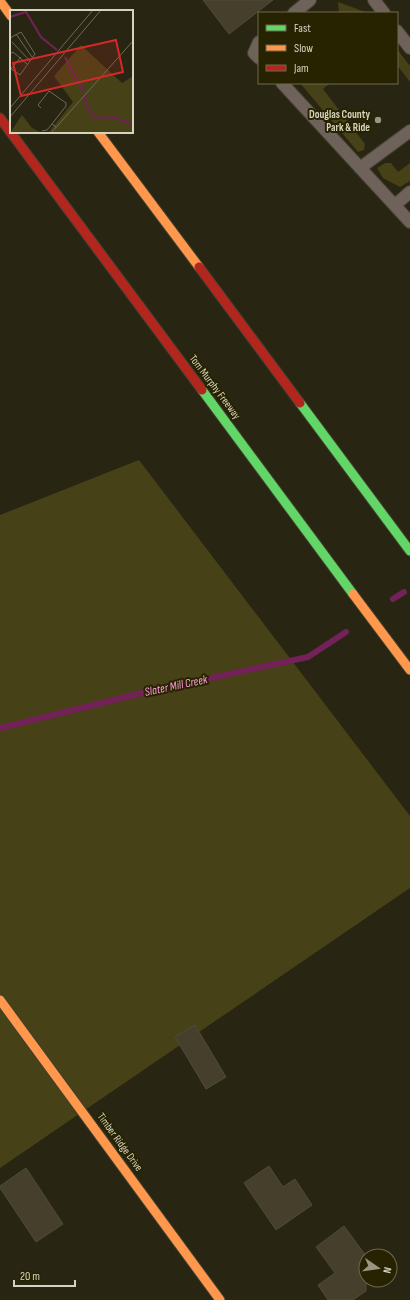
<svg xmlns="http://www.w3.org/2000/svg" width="410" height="1300" viewBox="0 0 410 1300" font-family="'Sofia Sans Condensed',sans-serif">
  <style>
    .green { fill: #464116 }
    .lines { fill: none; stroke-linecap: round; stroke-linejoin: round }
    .stream { stroke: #732158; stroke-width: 6 }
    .building { fill: #463f2b; stroke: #4f4b3d }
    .lane-casing { stroke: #424030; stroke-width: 14 }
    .fast-casing { stroke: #424030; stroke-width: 11 }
    .slow-casing { stroke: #424030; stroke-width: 11 }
    .jam-casing { stroke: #424030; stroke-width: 11 }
    .lane { stroke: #6f625a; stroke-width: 12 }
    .fast { stroke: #63d668; stroke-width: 9 }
    .slow { stroke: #ff974d; stroke-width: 9 }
    .jam { stroke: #b3261e; stroke-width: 9 }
    .poi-dot { fill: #989683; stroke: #272301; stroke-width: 1.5 }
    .labels { text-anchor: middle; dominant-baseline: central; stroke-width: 4; stroke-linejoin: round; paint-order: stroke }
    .poi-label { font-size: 11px; font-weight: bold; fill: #d5d3c0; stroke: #272301; text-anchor: end }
    .street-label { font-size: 11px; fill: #d5d3c0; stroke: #272301 }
    .water-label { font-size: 12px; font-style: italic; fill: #fe9cd9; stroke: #272301 }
    .inset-river { fill: none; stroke: #732158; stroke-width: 2 }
    .inset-road { fill: none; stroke: #6d6b58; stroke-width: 1 }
    .view { fill: #d62828; fill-opacity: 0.15; stroke: #d62828; stroke-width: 2 }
    .inset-edge { fill: none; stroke: #d5d3c0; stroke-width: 2 }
  </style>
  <rect width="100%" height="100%" fill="#282613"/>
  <!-- green -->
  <path class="green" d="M338,2l30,11h-29z
    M397,49l13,17v16l-13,-17z
    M300,83h30l-7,6 42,55 -1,6 -6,2z
    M385,163h6l7,9 12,-9v18l-10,6 -17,-9 -6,-10z
    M139,460l271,356v72l-410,280v-653z"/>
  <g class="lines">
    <!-- stream -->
    <path class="stream" d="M393,599l11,-7
      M0,728l146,-36 162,-35 38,-25"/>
  </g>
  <!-- building -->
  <path class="building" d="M203,0h70l-44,34z
    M195,1025l31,52 -20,12 -31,-52z
    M269,1166l14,21 12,-8 17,26 -36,25 -32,-47z
    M26,1168l37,56 -27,18 -36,-54v-2z
    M344,1226l22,30v35l-13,9h-25l-10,-15 17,-12 -19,-26z"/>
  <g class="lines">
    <!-- lane casing -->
    <g class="lane-casing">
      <path id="lane" d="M374,0l10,13
        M294,13l16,-13
        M397,31l13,17
        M259,42l-5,11 5,5
        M282,83l128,139
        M360,168l50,-37
        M395,205l15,-13"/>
    </g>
    <!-- fast casing -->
    <g class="fast-casing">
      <path id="fast" d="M202,390l151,204
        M300,403l110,148"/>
    </g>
    <!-- slow casing -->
    <g class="slow-casing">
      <path id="slow" d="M0,1l11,15
        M98,132l101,135
        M353,594l57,76
        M0,1000l220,300"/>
    </g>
    <!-- jam casing -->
    <g class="jam-casing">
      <path id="jam" d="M0,118l202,272
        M199,267l101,136"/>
    </g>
    <!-- lane -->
    <use href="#lane" class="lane"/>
    <!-- fast -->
    <use href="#fast" class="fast"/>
    <!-- slow -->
    <use href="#slow" class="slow"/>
    <!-- jam -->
    <use href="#jam" class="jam"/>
  </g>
  <!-- markers -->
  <circle class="poi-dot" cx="378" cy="120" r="4"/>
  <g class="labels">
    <!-- poi labels -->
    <g class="poi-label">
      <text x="370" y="114">Douglas County<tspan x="370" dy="13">Park &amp; Ride</tspan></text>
    </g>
    <!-- street labels -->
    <g class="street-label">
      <text transform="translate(215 387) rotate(53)">Tom Murphy Freeway</text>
      <text transform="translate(120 1142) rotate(54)">Timber Ridge Drive</text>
    </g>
    <!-- water labels -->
    <g class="water-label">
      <text transform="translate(176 686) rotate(-12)">Slater Mill Creek</text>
    </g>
  </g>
  <!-- overview -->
  <g transform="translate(10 10)">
    <rect width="123" height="123" fill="#282613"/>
    <path d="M71,35l41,38 11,-7v57h-88l4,-1 24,-30 -19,-26zM12,105l10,13 10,5h-32z" fill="#464116"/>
    <path class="inset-river" d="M15,0l16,27 16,13M0,7l16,-5M55,47l19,36M75,86l1,9 8,13 19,-1 20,7"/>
    <path class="inset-road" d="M6,24l16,23M0,28l11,-6 14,22 -15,21 -10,-7M2,32l18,19M0,44l3,-2 14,12M1,59l10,-12M0,98l83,-98M31,98l-3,-3 11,-14 17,12v3l-14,18 4,3M0,107l91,-107M32,121l5,-1 5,-6M41,123l82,-92"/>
    <path class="view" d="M106,30l7,32 -102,24 -8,-33z"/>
    <rect width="123" height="123" class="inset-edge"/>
  </g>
  <!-- legend -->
  <rect x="258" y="12" width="140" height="72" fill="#272301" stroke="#6d694d"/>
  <rect x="266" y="25" width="20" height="6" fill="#63d668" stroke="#6d694d"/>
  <text x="294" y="32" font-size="12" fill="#d5d3c0">Fast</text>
  <rect x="266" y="45" width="20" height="6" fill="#ff974d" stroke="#6d694d"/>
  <text x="294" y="52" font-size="12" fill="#d5d3c0">Slow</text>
  <rect x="266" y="65" width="20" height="6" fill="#b3261e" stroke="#6d694d"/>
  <text x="294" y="72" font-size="12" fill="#d5d3c0">Jam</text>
  <!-- north arrow -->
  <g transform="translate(378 1268) rotate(103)"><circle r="19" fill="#272301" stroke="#6d694d"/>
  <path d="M0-3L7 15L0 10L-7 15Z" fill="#989683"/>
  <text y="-6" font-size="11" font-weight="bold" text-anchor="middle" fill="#d5d3c0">N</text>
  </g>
  <!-- scale -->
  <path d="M14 1280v6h61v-6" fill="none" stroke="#d5d3c0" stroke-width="2"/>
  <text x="20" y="1280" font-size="12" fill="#d5d3c0" stroke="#272301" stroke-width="3" paint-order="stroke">20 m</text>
</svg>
